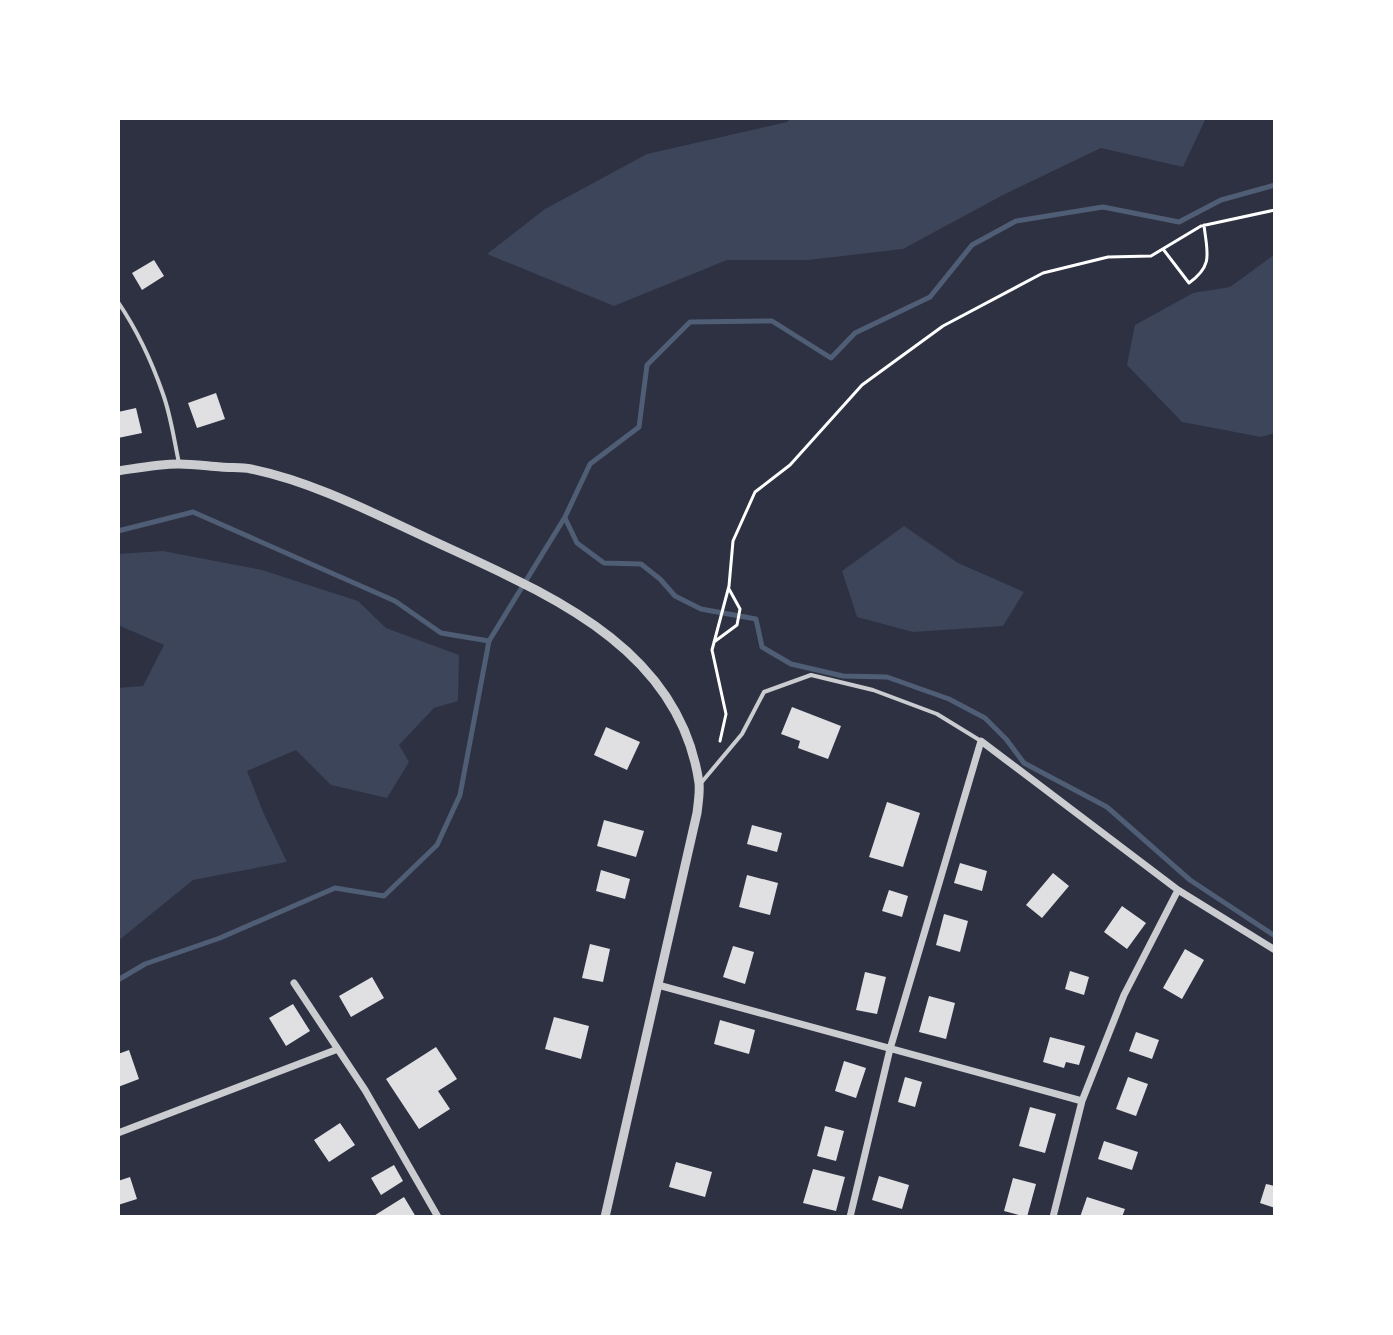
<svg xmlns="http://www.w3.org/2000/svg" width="1393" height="1335" viewBox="0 0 1393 1335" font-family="'Noto Sans',sans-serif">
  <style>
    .green { fill: #3c4559 }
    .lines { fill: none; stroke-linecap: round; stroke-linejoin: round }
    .stream { stroke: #4f5d75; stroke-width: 5 }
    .building { fill: #e0e0e3 }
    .path { stroke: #fff; stroke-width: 3 }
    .service { stroke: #caccd0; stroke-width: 4 }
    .minor { stroke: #caccd0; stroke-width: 7 }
    .tertiary { stroke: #caccd0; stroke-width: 9 }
  </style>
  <rect width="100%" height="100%" fill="#2d3142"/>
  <!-- green -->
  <path class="green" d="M791,118h415l-23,49 -82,-19 -98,47 -100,54 -95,11h-81l-113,46 -127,-52 58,-45 102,-55 140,-32z
    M1275,254v179l-14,4 -79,-15 -55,-57 8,-40 58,-32 37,-6z
    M904,526l54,37 66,29 -21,34 -90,6 -56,-15 -15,-46z
    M163,551l99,19 96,31 28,27 73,27 -1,46 -24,7 -35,37 10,17 -22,36 -56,-13 -35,-35 -49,21 16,41 24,50 -94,18 -75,61v-253l25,-2 21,-41 -46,-20v-71z"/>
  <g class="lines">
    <!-- stream -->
    <path class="stream" d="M565,518l12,25 27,20 37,1 19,15 15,17 26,13 55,10 6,28 29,17 52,12 44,1 62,22 36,19 21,21 18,24 83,44 83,73 85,56
      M118,531l75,-19 202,89 46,32 48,8
      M118,980l27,-16 75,-26 115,-50 49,8 53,-51 23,-50 29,-154 76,-124 25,-53 49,-37 8,-62 43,-43 82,-1 59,37 24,-25 75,-36 42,-52 44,-24 87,-14 76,15 42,-22 54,-15"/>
  </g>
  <!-- building -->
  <path class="building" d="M154,260l10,16 -22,14 -10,-17z
    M216,393l9,26 -28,9 -9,-25z
    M136,408l6,25 -24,5v-26z
    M792,707l49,19 -13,33 -30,-11 2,-7 -19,-7z
    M606,727l34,15 -13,28 -33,-15z
    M887,802l33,11 -17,54 -34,-10z
    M604,820l40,11 -8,26 -39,-11z
    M752,825l30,8 -5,19 -30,-8z
    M960,863l27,8 -5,20 -28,-8z
    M601,870l29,9 -5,20 -29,-8z
    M1053,873l16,13 -27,32 -16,-13z
    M747,875l31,8 -8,32 -31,-8z
    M889,890l19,6 -6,21 -20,-6z
    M1122,906l24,17 -19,26 -23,-17z
    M944,914l24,7 -8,31 -24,-7z
    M590,944l20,5 -7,33 -21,-4z
    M733,946l21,6 -9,32 -22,-7z
    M1185,949l19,11 -22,39 -19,-11z
    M1070,971l19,6 -5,18 -19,-6z
    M865,972l21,5 -9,37 -21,-4z
    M372,977l12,21 -33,19 -12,-21z
    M929,996l26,7 -9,36 -27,-7z
    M293,1004l17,27 -24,15 -17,-28z
    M554,1017l35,9 -8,33 -36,-10z
    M720,1020l35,10 -6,24 -35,-10z
    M1136,1032l23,8 -7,19 -23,-8z
    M1050,1037l35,9 -6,19 -13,-3 -2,6 -21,-6z
    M436,1047l21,32 -19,12 12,18 -31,20 -33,-50z
    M129,1050l10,29 -21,8v-33z
    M844,1061l22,7 -10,30 -21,-7z
    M905,1077l17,5 -7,25 -17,-5z
    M1128,1077l20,7 -12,32 -20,-7z
    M1030,1107l26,7 -11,39 -26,-7z
    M340,1123l15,22 -26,17 -15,-22z
    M825,1126l19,5 -8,30 -19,-5z
    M1104,1141l34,11 -6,18 -34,-11z
    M676,1162l36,10 -7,25 -36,-10z
    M394,1165l9,16 -22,14 -10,-17z
    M813,1169l32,8 -9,34 -33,-8z
    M879,1176l30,9 -7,24 -30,-9z
    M130,1177l7,22 -19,6v-24z
    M1013,1178l23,6 -9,33 -23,-6z
    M1266,1184l9,2v22l-15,-5z
    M404,1197l12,20h-44z
    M1087,1197l38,12 -3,8h-42z"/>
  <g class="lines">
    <!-- path -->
    <path class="path" d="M1163,249l26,34c25,-18 18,-30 15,-58
      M714,642l23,-17 3,-16 -11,-20
      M720,741l6,-27 -14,-64 17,-64 4,-45 22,-49 35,-27 72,-80 81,-59 100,-53 65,-16 43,-1 50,-30 74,-16"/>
    <!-- service -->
    <path class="service" d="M118,302c19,28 34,60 45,92 8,22 11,46 16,69
      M701,783l41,-49 22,-42 47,-17 62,15 64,24 44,27"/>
    <!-- minor -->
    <path class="minor" d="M294,983l71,107 73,127
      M658,985l424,116
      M118,1133l220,-84
      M850,1217l40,-168 91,-308 197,149 97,60
      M1053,1217l29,-116 42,-106 54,-105"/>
    <!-- tertiary -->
    <path class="tertiary" d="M118,471c20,-3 40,-7 61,-7 14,0 28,2 42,3 10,1 21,0 30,2 60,12 122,44 176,69 113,53 252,105 272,245 1,10 -1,21 -2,30l-92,404"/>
  </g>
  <!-- border -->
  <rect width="1393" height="1335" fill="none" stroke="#ffffff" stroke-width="240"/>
</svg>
